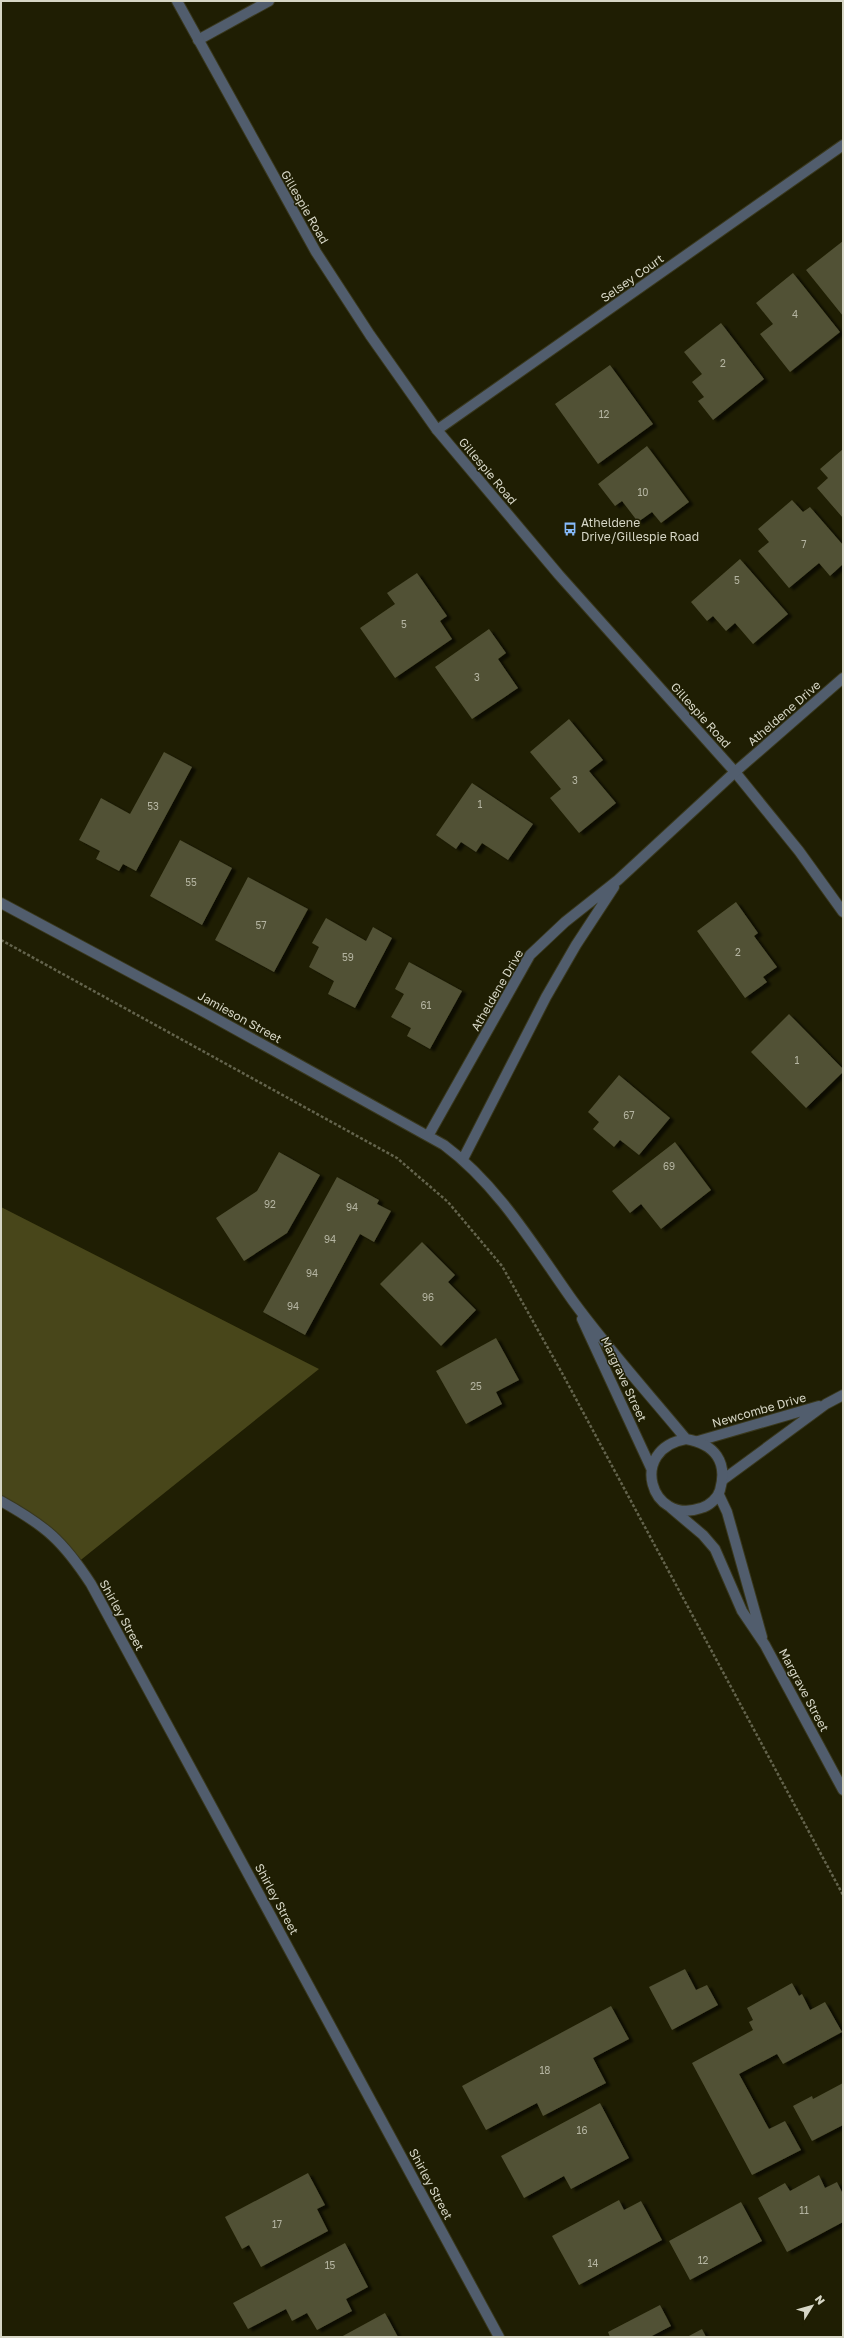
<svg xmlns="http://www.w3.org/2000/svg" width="844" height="2338" viewBox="0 0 844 2338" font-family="'Golos Text',sans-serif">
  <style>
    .green { fill: #48461a }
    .building { fill: #515134; filter: url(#shadow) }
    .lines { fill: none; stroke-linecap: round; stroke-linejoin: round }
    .minor-casing { stroke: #39381e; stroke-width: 12 }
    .tertiary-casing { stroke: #39381e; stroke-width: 12 }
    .path { stroke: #63634c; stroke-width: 2.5; stroke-dasharray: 3 2; stroke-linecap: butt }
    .minor { stroke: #515d6d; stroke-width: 10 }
    .tertiary { stroke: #515d6d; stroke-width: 10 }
    .labels { text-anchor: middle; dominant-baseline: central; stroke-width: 3; stroke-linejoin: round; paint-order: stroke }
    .number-label { font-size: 10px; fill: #b5b5a2 }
    .street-label { font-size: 12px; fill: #d6d6c6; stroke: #1f1e03 }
    .poi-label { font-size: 12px; fill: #d6d6c6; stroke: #1f1e03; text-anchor: start }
  </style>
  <defs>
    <filter id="shadow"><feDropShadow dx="4.5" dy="2.5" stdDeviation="1" flood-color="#0009"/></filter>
  </defs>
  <rect width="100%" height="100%" fill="#1f1e03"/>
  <!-- green -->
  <path class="green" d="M1,1207l318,162 -242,194 -14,-19 -62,-43z"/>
  <!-- building -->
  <path class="building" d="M843,241v75l-37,-46z
    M793,273l47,59 -50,40 -30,-38 13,-10 -17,-21z
    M721,323l43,56 -51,41 -15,-19 6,-4 -12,-15 10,-8 -18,-22z
    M610,365l43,59 -55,40 -43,-60z
    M647,446l42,56 -28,21 -9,-11 -14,10 -16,-21 -7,5 -17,-22z
    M843,449v69l-26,-30 11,-10 -8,-9z
    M792,500l11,12 7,-5 33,38v19l-13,12 -11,-13 -30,25 -31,-37 11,-9 -11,-13z
    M740,559l48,55 -35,30 -18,-21 -9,8 -13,-15 -6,5 -16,-19z
    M417,573l30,43 -7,5 12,18 -57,39 -35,-50 35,-24 -8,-11z
    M489,629l17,24 -8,6 20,29 -46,31 -37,-52z
    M569,719l34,41 -14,11 27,32 -37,30 -29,-35 11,-9 -31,-37z
    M164,752l28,15 -56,104 -13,-7 -4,7 -23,-12 4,-8 -21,-11 22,-42 29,16z
    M472,783l61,41 -25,36 -26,-17 -6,9 -15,-10 -5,7 -20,-14z
    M180,840l52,28 -30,57 -52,-29z
    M248,877l60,32 -34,63 -59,-32z
    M736,902l22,31 -4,3 23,31 -14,10 4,5 -22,16 -48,-67z
    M326,918l40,23 7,-14 19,11 -37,70 -27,-14 6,-13 -25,-14 10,-20 -7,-4z
    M409,962l53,29 -32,58 -23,-13 4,-8 -20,-11 13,-23 -9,-5z
    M789,1014l54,55v3l-37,36 -55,-56z
    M619,1075l51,43 -31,37 -19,-15 -6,7 -21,-18 6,-7 -11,-10z
    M675,1142l36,48 -50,39 -20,-25 -11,9 -18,-22z
    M279,1152l41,23 -33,58 -43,28 -28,-43 41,-27z
    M337,1177l42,23 -2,4 14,7 -17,31 -14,-8 -55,101 -42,-23z
    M422,1242l33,33 -7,7 28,28 -35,36 -61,-62z
    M496,1338l23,42 -23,12 6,12 -36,20 -30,-53z
    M685,1969l11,21 11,-5 11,20 -46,25 -23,-43z
    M792,1983l7,13 3,-2 8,16 15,-8 17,30 -59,32 -6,-10 -38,20 30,55 16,-8 16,29 -49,25 -60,-112 61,-33 -4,-8 4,-2 -6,-12z
    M611,2006l18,33 -36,19 13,25 -63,33 -6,-13 -51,27 -24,-44z
    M843,2083v42l-31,16 -19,-35 19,-10 1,3z
    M600,2103l29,55 -58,31 -7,-13 -40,22 -23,-42z
    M308,2173l17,32 -8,4 11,22 -67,36 -12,-22 -7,4 -17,-32z
    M819,2175l6,13 12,-6 6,12v28l-56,30 -29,-54 27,-15 5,8z
    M619,2200l5,10 17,-9 21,39 -83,45 -27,-49z
    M741,2202l21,39 -72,39 -21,-39z
    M345,2243l23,44 -22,12 6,12 -35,19 -10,-17 -15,8 -6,-12 -38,20 -15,-26z
    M660,2305l11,21 -21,11h-40l-2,-5z
    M385,2313l13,24h-57z
    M702,2329l4,8h-19z"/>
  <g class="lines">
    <!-- minor casing -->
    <g class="minor-casing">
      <path id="minor" d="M198,40l71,-39
        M437,430l406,-285
        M735,772l64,79 44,61
        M698,1441l121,-35
        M724,1479l102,-75 17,-9
        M1,1501c45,25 62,40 90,83l408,753"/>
    </g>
    <!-- tertiary casing -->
    <g class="tertiary-casing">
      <path id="tertiary" d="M177,1l139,251 54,83 67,95 122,145 176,197
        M1,903l196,105 247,137c54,40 90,101 129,156 35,48 75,92 113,138
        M428,1136l102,-181 35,-33 53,-42 117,-108 108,-94
        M463,1159l83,-162 30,-52 38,-58
        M582,1319l69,149
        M686,1439c29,5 42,23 34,51 -2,8 -11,16 -19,18 -51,18 -73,-59 -15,-69z
        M719,1495l8,17 35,125
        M671,1508l32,27 12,14 27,62 23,34 78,145"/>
    </g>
    <!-- path -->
    <path class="path" d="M1,940l396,218 51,44 54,64 60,107 281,522"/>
    <!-- minor -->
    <use href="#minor" class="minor"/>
    <!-- tertiary -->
    <use href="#tertiary" class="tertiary"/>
  </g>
  <!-- icons -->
  <defs>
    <g id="bus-bare" transform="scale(1.08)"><path d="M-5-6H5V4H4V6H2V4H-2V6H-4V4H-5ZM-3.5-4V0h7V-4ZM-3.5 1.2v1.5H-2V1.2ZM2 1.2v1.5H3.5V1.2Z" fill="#86bbfb" stroke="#1f1e03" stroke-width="2.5" paint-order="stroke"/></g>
  </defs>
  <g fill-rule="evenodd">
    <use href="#bus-bare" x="570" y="529"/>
  </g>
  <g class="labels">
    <!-- number labels -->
    <g class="number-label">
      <text x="795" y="314">4</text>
      <text x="723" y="363">2</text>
      <text x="604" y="414">12</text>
      <text x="643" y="492">10</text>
      <text x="804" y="544">7</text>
      <text x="737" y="580">5</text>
      <text x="404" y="624">5</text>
      <text x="477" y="677">3</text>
      <text x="575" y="780">3</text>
      <text x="480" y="804">1</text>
      <text x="153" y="806">53</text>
      <text x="191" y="882">55</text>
      <text x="261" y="925">57</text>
      <text x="738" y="952">2</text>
      <text x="348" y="957">59</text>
      <text x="426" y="1005">61</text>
      <text x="797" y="1060">1</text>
      <text x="629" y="1115">67</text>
      <text x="669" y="1166">69</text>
      <text x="270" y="1204">92</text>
      <text x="352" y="1207">94</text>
      <text x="330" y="1239">94</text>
      <text x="312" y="1273">94</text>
      <text x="428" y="1297">96</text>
      <text x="293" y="1306">94</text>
      <text x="476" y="1386">25</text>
      <text x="545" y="2070">18</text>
      <text x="582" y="2130">16</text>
      <text x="804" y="2210">11</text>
      <text x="277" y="2224">17</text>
      <text x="703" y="2260">12</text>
      <text x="593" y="2263">14</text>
      <text x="330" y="2265">15</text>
    </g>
    <!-- street labels -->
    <g class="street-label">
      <text transform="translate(305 207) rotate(60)">Gillespie Road</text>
      <text transform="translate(632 278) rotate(-35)">Selsey Court</text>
      <text transform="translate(488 471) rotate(50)">Gillespie Road</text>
      <text transform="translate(784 713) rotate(-41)">Atheldene Drive</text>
      <text transform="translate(701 715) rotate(48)">Gillespie Road</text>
      <text transform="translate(497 990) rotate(-60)">Atheldene Drive</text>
      <text transform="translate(240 1017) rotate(29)">Jamieson Street</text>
      <text transform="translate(624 1379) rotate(65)">Margrave Street</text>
      <text transform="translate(759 1410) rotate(-16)">Newcombe Drive</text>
      <text transform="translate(122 1615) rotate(61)">Shirley Street</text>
      <text transform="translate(804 1690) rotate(62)">Margrave Street</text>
      <text transform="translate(277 1899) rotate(62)">Shirley Street</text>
      <text transform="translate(431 2184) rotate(62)">Shirley Street</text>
    </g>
    <!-- poi labels -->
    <g class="poi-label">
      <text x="581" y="522">Atheldene<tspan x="581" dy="14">Drive/Gillespie Road</tspan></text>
    </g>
  </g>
  <!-- border -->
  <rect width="844" height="2338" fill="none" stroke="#d6d6c6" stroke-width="4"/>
  <!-- north arrow -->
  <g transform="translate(812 2306) rotate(53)" stroke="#1f1e03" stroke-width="3" paint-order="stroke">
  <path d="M0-3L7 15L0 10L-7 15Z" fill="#d6d6c6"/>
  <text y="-6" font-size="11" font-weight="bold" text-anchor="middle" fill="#d6d6c6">N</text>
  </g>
</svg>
